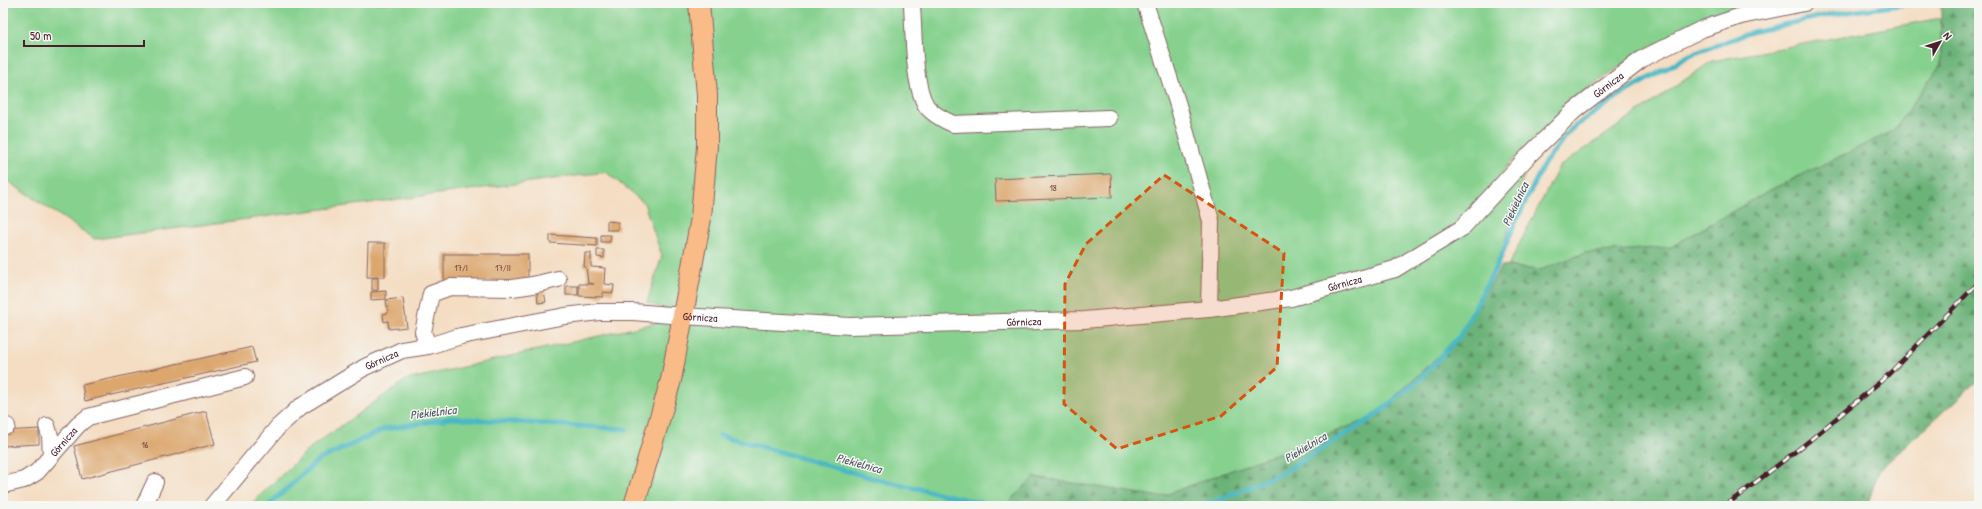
<svg xmlns="http://www.w3.org/2000/svg" width="1982" height="509" viewBox="0 0 1982 509" font-family="'Patrick Hand',sans-serif">
  <style>
    .grass { fill: #86d18e; stroke: #68785c }
    .forest { fill: url(#forest-firs); stroke: #5b6952 }
    .lines { fill: none; stroke-linecap: round; stroke-linejoin: round }
    .stream { stroke: #49b7c4; stroke-width: 5 }
    .building { fill: #dca66d }
    .minor-casing { stroke: #866260; stroke-width: 18 }
    .major-casing { stroke: #866260; stroke-width: 22 }
    .minor { stroke: #fff; stroke-width: 16 }
    .major { stroke: #f9bc89; stroke-width: 20 }
    .rail-casing { stroke: #4a1f2b; stroke-width: 4.5 }
    .rail { stroke: #f6f6f2; stroke-width: 3; stroke-dasharray: 9; stroke-linecap: butt }
    .marked { fill: #d8530f; fill-opacity: 0.2; stroke: #d8530f; stroke-width: 3; stroke-dasharray: 8 5; stroke-linejoin: round }
    .labels { text-anchor: middle; dominant-baseline: central; stroke-width: 3; stroke-linejoin: round; paint-order: stroke }
    .number-label { font-size: 9px; fill: #6e413c }
    .street-label { font-size: 11px; fill: #4a1f2b; stroke: #f6f6f2 }
    .water-label { font-size: 12px; font-style: italic; fill: #4a5461; stroke: #f6f6f2 }
  </style>
  <defs>
    <pattern id="forest-firs" width="22" height="20" patternUnits="userSpaceOnUse"><rect width="22" height="20" fill="#6cb379"/><path d="M5 1l3.5 6h-7zM16 11l3.5 6h-7z" fill="#5b9163"/></pattern>
  </defs>
  <rect width="100%" height="100%" fill="#f6f6f2"/>
  <filter id="ink" filterUnits="userSpaceOnUse"><feTurbulence type="fractalNoise" baseFrequency=".025" numOctaves="2"/><feDisplacementMap in="SourceGraphic" scale="8" xChannelSelector="R" yChannelSelector="G"/><feConvolveMatrix kernelMatrix="1 2 1 2 8 2 1 2 1" color-interpolation-filters="sRGB"/></filter>
  <filter id="wash" filterUnits="userSpaceOnUse"><feTurbulence type="fractalNoise" baseFrequency=".012" numOctaves="4" result="noise"/><feDisplacementMap in="SourceGraphic" scale="16" xChannelSelector="R" yChannelSelector="G"/><feGaussianBlur stdDeviation="0.9" result="paint"/><feColorMatrix in="noise" values="0 0 0 0 0 0 0 0 0 0 0 0 0 0 0 0 0 1.4 0 .05"/><feComposite in="paint" operator="in"/></filter>
  <g filter="url(#wash)">
    <rect width="100%" height="100%" fill="#f4ddc2"/>
    <!-- grass -->
    <path class="grass" d="M3,3h1813l-114,26 -6,-8 -56,32 -67,46 -67,68 -41,57 65,-70 -30,105 -40,77 -88,82 -212,79 -126,-20 -29,29h-756l61,-58 96,-68 276,-63 -35,-15 15,-46 -18,-53 -38,-31 -511,67 -92,-61z
      M1941,18v46l-47,67 -124,59 -99,57 -86,6 -45,17 -32,-4 51,-99 153,-106z"/>
    <!-- forest -->
    <path class="forest" d="M1941,3h38v376l-100,91 -12,36h-862l29,-29 126,20 212,-79 88,-82 41,-70 39,4 45,-17 86,-6 99,-57 123,-59 48,-67z"/>
    <g class="lines">
      <!-- stream -->
      <path class="stream" d="M720,435l152,43 122,28
        M268,506l50,-46 67,-31 66,-11 175,11
        M1194,506l20,-4 68,-29 90,-55 47,-38 41,-44 40,-77 15,-36 29,-59 26,-34 50,-35 70,-40 62,-23 75,-17 87,-12"/>
    </g>
    <g id="blocks">
      <!-- building -->
      <path class="building" d="M1111,174l1,23 -116,4 -1,-22z
        M607,221l11,1v8h-11z
        M550,235l47,3v8l-47,-3z
        M601,235h10l-1,7h-9z
        M368,243h17v34h-18z
        M597,250h7v8l-7,-1z
        M585,253h6v14l14,1 -1,16 10,1 -1,8 -10,-1v5l-24,-1v-12h15l-6,-1 -2,-16h-2z
        M444,254h84v28h-84z
        M372,278h6v12h-6z
        M566,286h12v9h-12z
        M386,291v8l-15,1v-8z
        M544,291l2,11 -8,1 -1,-11z
        M403,298l4,29 -18,2 -1,-8 -4,1 -1,-8 5,-1 -2,-13z
        M252,347l4,15 -171,39 -3,-16z
        M206,411l9,33 -133,35 -8,-33z
        M39,429v15l-36,2v-15z"/>
    </g>
  </g>
  <g filter="url(#ink)">
    <use href="#blocks" fill-opacity="0" stroke="#866260" stroke-width="1"/>
    <g class="lines">
      <!-- minor casing -->
      <g class="minor-casing">
        <g id="minor">
          <path d="M913,3l-1,3c2,26 1,81 15,101 7,8 17,13 26,17l156,-6"/>
          <path d="M1145,3l33,102 33,116 -2,88"/>
          <path d="M428,346l-5,-14 8,-38 19,-7 62,1 21,-3 25,-6"/>
          <path d="M3,426h4"/>
          <path d="M47,426l3,10 1,19"/>
          <path id="s1" d="M3,485l21,-5 13,-8 41,-47 10,-8 157,-40"/>
          <path d="M144,506l11,-24"/>
          <path id="s2" d="M212,506l66,-79 22,-20 65,-40 37,-17 26,-4 33,-10 104,-20 34,-4h34l50,4 167,10 234,-6 125,-11 82,-11 104,-29 67,-41 68,-74 45,-44 67,-51 60,-30 39,-13 63,-13"/>
        </g>
      </g>
      <!-- major casing -->
      <g class="major-casing">
        <path id="major" d="M634,506l37,-126 30,-162 6,-72v-51l-8,-92"/>
      </g>
      <!-- minor -->
      <use href="#minor" class="minor"/>
      <!-- major -->
      <use href="#major" class="major"/>
      <!-- rail casing -->
      <g class="rail-casing">
        <path id="rail" d="M1725,506l84,-65 78,-65 92,-94"/>
      </g>
      <!-- rail -->
      <use href="#rail" class="rail"/>
    </g>
  </g>
  <!-- marked area -->
  <path class="marked" d="M1164,175l120,78 -7,114 -56,49 -104,33 -53,-45 1,-120 21,-40z"/>
  <g class="labels">
    <!-- number labels -->
    <g class="number-label">
      <text x="1053" y="188">18</text>
      <text x="461" y="268">17/I</text>
      <text x="503" y="268">17/II</text>
      <text x="145" y="445">16</text>
    </g>
    <!-- street labels -->
    <g class="street-label">
      <text stroke="none"><textPath href="#s2" startOffset="1536">Górnicza</textPath></text>
      <text stroke="none"><textPath href="#s2" startOffset="1200">Górnicza</textPath></text>
      <text stroke="none"><textPath href="#s2" startOffset="552">Górnicza</textPath></text>
      <text stroke="none"><textPath href="#s2" startOffset="876">Górnicza</textPath></text>
      <text stroke="none"><textPath href="#s2" startOffset="227">Górnicza</textPath></text>
      <text stroke="none"><textPath href="#s1" startOffset="77">Górnicza</textPath></text>
    </g>
    <!-- water labels -->
    <g class="water-label">
      <text transform="translate(1515 204) rotate(-65)">Piekielnica</text>
      <text transform="translate(433 412) rotate(-7)">Piekielnica</text>
      <text transform="translate(1305 447) rotate(-31)">Piekielnica</text>
      <text transform="translate(859 463) rotate(15)">Piekielnica</text>
    </g>
  </g>
  <!-- margin -->
  <rect width="1982" height="509" fill="none" stroke="#f6f6f2" stroke-width="16"/>
  <!-- north arrow -->
  <g transform="translate(1940 42) rotate(51)" stroke="#f6f6f2" stroke-width="3" paint-order="stroke">
  <path d="M0-3L7 15L0 10L-7 15Z" fill="#4a1f2b"/>
  <text y="-6" font-size="11" font-weight="bold" text-anchor="middle" fill="#4a1f2b">N</text>
  </g>
  <!-- scale -->
  <path d="M24 40v6h120v-6" fill="none" stroke="#4a1f2b" stroke-width="2"/>
  <text x="30" y="40" font-size="12" fill="#4a1f2b" stroke="#f6f6f2" stroke-width="3" paint-order="stroke">50 m</text>
</svg>
